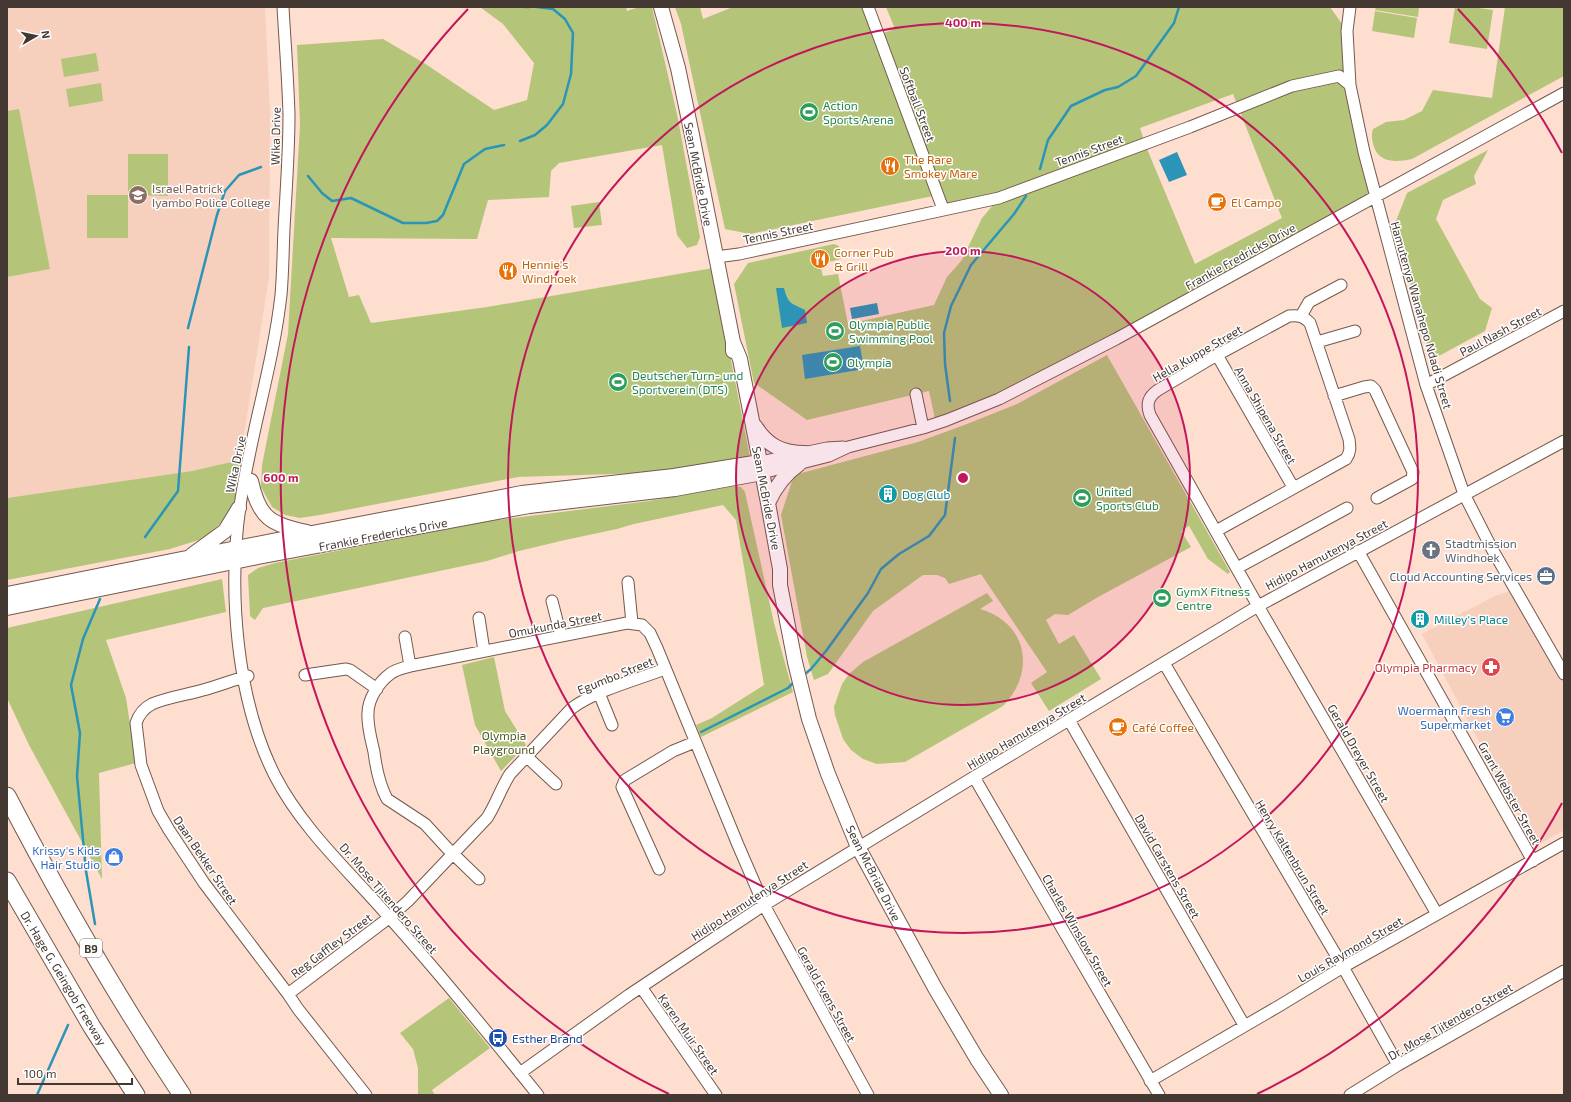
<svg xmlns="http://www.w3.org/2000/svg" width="1571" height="1102" viewBox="0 0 1571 1102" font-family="'Exo 2',sans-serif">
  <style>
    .built { fill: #f6cfbd }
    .green { fill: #b4c57a; fill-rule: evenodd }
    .water { fill: #2b94b7 }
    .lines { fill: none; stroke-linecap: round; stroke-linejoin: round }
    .stream { stroke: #2b94b7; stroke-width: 2.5 }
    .minor-casing { stroke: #74594d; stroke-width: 13 }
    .major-casing { stroke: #74594d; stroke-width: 16 }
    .highway-casing { stroke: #74594d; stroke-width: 19 }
    .minor { stroke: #fff; stroke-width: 11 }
    .major { stroke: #fff; stroke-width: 14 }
    .highway { stroke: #fff; stroke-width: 17 }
    .ring { fill: none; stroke: #c2185b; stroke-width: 2 }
    .labels { text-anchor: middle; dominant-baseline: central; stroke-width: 3; stroke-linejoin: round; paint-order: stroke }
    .shield { fill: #fff; stroke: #7c7470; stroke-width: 1 }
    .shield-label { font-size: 11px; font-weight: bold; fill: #443832 }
    .street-label { font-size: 12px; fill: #443832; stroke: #fff }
    .leisure-label { font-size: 12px; fill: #27864d; stroke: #fff; text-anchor: start }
    .food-label { font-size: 12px; fill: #c56008; stroke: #fff; text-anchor: start }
    .education-label { font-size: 12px; fill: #785e54; stroke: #fff; text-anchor: start }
    .culture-label { font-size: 12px; fill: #0d838f; stroke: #fff; text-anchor: start }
    .worship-label { font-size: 12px; fill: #5b616d; stroke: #fff; text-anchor: start }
    .service-label { font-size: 12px; fill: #4e5e75; stroke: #fff; text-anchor: end }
    .health-label { font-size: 12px; fill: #be3a42; stroke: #fff; text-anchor: end }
    .shop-label { font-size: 12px; fill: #366cbe; stroke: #fff; text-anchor: end }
    .park-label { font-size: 12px; fill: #4f5a21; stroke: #fff }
    .transit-label { font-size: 12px; fill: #164399; stroke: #fff; text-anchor: start }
    .centre { fill: #c2185b; stroke: #fff; stroke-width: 2 }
    .ring-label { font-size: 12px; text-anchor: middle; font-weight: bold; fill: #c2185b; stroke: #fff; stroke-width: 3; stroke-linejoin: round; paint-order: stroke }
  </style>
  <rect width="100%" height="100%" fill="#fedecf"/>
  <!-- built -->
  <path class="built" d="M7,7h258l5,107 -1,163 -29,183 -48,11 -185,27z
    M1513,590l51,90v150l-29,17 -113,-213 73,-38z"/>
  <!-- green -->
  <path class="green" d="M480,7h146l1,4 12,-4h13l25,107 23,123 -3,8 -10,3 -10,-13 -15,-90 -103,18 -8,8 -2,26 -61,3 -11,39 -146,-1 18,59 10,-2 12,28 116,-16 226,-39 37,189 -74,15 -158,5 -198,38 -20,3 -15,-3 -13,-8 -11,-20 1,-22 26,-131 12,-209 -3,-80 86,-6 41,24 70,47 33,-10 7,-37 -31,-39z
    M675,7h25l3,12 30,-12h131l69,189 -183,38 -25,-5 -44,-205z
    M886,7h444l17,24v16l29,151 -366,195 -74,31 -7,-33 -122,29 -53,-37 -20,-99 14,-21 86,-19 5,2 2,13 -21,5 3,12 15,-2 10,50 86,-19 13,-28 15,-17 20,-42 17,-20 -56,11 -65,-174 17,-6zM1233,94l49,124 -87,46 -50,-120 -5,-16z
    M1376,7h43l-1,10 -43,-7z
    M1455,7h17l21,3 -6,39 -38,-6z
    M1505,7h59v69l-152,83c-14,3 -32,5 -38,-12 -2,-7 -3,-11 -1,-18l13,-7 18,-2 18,-9 11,-21 59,8z
    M1375,11l42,7 -3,20 -42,-7z
    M96,53l3,18 -35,6 -3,-18z
    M101,83l2,18 -34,6 -3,-18z
    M19,109l31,160 -43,8v-166z
    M1488,150l-14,26 2,8 -33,16 -7,19 44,80 12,9 -7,23 -48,26 -7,-3 -36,-128 13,-33z
    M128,154h40v42l-40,-1v43h-41v-43h41z
    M599,202l3,23 -28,3 -3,-22z
    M1107,355l123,217 -2,2 -20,-15 -19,-33 -8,5 10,16 -93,50 -30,18 -13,-1 -9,6 13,24 15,-9 27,44 -52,32 -18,-28 16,-11 -66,-98 -32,10 -4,-6 -8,-3h-14l-50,36 -45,63 -14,6 -7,-23 -26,-142 13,-40 124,-33 49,-18 50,-20z
    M240,460l-7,51 -28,27 -35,11 -163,31v-82l185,-27z
    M735,486l6,1 4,5 29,131 19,69 -92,45 -5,-12 16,-7 52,-33 -28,-165 -13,-15 -89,19 -17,5 -52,11 -46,11 -32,10 -224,47 -8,12 -5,-4 -2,-41 10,-7 17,-5 214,-42 160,-20z
    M222,579l4,33 -120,28 20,58 10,65 -37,10 3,106 -73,-134 -22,-47v-70z
    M987,593l6,8 -13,8c48,14 56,63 23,97l-98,56 -28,2 -14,-5 -12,-9 -8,-11 -8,-24 -1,-8 8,-23 7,-10 14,-12z
    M494,657l11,54 21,34 -25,26 -26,-46 -13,-60z
    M449,998l41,50 -58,42 3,5h-17v-27l-5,-19 -13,-16z"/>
  <!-- water -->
  <path class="water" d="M1177,152l10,23 -18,7 -10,-22z
    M776,288h8c4,16 7,15 21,22l2,13 -25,5z
    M877,303l2,11 -27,5 -2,-11z
    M860,346l4,23 -59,10 -3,-24z"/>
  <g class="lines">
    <!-- stream -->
    <path class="stream" d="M525,7h4
      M520,141l15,-6 12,-10 16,-21 8,-30 2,-41 -8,-14 -12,-10 -16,-2
      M1040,169l8,-29 23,-34 34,-16 13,-3 18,-11 38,-53 5,-16
      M308,176l14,17 10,8 19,-3 52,25h23l11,-2 6,-6 21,-51 21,-15 19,-4
      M188,328l29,-113 8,-24 14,-16 22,-8
      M950,401l-5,-37 -1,-31 7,-27 20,-41 43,-51 12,-18
      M145,537l33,-46 11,-144
      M805,674l6,-5 15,-18 42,-58 13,-24 18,-15 30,-18 16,-21 10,-77
      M701,732l87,-44 5,-5
      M95,924l-9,-53 -9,-95 3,-43 -9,-48 12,-46 17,-40
      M37,1095l31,-70"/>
    <!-- minor casing -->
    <g class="minor-casing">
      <path id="minor" d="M283,7c2,36 5,72 6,108 0,38 -3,76 -5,114 -1,22 -1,44 -3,66 -8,71 -31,140 -41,211 -12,85 -4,193 35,270 28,54 74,95 113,140 52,58 101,118 150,179
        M868,7l75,202
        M1350,7l-3,24 3,54
        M716,257l23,-3 260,-56 191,-71 102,-41 47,-10 11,9 14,67 62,233 38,109 28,55 72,125
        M1301,316l8,-14 32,-17
        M1317,342l38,-11
        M1217,355l76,132
        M1426,385l138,-74
        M916,394l7,34
        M1334,396l30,-9 7,-1 4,4 38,82 -1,7 -35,19
        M760,462l67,-14 16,-1
        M762,473l67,-17 19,-9 75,-19 24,-8 52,-21 117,-60 448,-246
        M1216,531l130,-72c5,-7 4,-12 3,-20l-39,-116c-7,-7 -11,-8 -21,-7l-72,39 -59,35c-10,7 -12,14 -8,25l108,191 179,308
        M1358,551l175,310
        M1237,568l110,-60
        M628,582l4,41
        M552,601l9,35
        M479,618l5,33
        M405,637l5,29
        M1164,663l179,304 55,98
        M305,675l41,-6 4,1 27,19
        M248,676c-15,4 -30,10 -45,14 -17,5 -35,7 -51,14 -8,4 -13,10 -16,19l5,42 17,46 11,19 35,53 84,111 10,15 68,86
        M599,693l13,32
        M1069,720l175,305
        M526,756l30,28
        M974,777l185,318
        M659,869l-37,-82 3,-7 48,-29 22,-9
        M479,879l-32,-31 -22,-24 -38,-25c-8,-15 -11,-31 -13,-47 -3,-13 -7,-27 -6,-39 0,-14 11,-31 22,-39 6,-5 14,-6 20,-8l217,-43 15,2 8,8 7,15 81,197 26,60 104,190
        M641,987l75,108
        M288,994l102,-77 18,-16 79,-83c9,-14 14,-30 23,-44l62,-66c25,-18 64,-28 93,-39
        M520,1073l109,-78 135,-90 210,-128 284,-171 306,-165
        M1150,1081l129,-75 64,-39 221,-124
        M1350,1095l48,-30 166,-94"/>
    </g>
    <!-- major casing -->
    <g class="major-casing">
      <path id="major" d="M661,7l17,61 14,67 41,207v9
        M733,342l7,17 28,144 12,66v16l15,77 14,57 19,55 30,73 77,141 42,71 24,36
        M755,426c12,20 28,27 50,27
        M251,481c8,38 20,43 56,51
        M768,503c7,-16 17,-29 31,-39
        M192,555l33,-24 14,-23
        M7,594l305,-61 210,-40 152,-17 86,-14
        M7,608l251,-51 271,-51 146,-17 87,-16"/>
    </g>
    <!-- highway casing -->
    <g class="highway-casing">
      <path id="highway" d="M7,796c53,102 111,203 175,299
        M7,881l85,146 44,68"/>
    </g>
    <!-- minor -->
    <use href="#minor" class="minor"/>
    <!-- major -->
    <use href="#major" class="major"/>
    <!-- highway -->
    <use href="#highway" class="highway"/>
  </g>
  <!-- distance rings -->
  <circle cx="963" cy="478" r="227" fill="#c2185b" fill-opacity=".12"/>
  <g class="ring">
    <circle cx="963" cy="478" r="227"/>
    <circle cx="963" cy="478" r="455"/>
    <path d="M1562 803A682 682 0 0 1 1257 1094M669 1094A682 682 0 0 1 468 9M1458 9A682 682 0 0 1 1562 153"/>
  </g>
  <!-- icons -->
  <defs>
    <g id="stadium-disc" transform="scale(1)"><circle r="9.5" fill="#2e9e5b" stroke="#fff"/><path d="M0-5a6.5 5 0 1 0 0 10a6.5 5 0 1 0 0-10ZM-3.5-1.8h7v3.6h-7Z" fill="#fff"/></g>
    <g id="restaurant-disc" transform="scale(1)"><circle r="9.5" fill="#e8710a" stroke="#fff"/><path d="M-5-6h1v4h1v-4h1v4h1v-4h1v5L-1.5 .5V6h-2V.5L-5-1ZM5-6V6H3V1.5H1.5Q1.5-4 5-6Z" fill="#fff"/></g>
    <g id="university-disc" transform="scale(1)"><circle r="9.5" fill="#8d6e63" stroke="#fff"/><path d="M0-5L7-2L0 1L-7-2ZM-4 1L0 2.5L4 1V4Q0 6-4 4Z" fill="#fff"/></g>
    <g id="cafe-disc" transform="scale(1)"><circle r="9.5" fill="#e8710a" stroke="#fff"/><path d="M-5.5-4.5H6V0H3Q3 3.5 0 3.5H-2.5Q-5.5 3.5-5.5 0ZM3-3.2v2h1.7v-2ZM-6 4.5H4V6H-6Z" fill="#fff"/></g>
    <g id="building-disc" transform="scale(1)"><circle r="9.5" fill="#0f9aa8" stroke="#fff"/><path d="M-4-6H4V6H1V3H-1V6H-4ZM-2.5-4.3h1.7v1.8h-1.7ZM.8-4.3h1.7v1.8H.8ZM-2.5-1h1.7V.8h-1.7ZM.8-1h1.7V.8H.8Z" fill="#fff"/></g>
    <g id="church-disc" transform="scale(1)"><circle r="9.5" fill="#6b7280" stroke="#fff"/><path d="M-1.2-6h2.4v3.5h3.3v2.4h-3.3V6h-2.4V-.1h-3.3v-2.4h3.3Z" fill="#fff"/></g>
    <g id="office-disc" transform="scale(1)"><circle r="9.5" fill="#5c6f8a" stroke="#fff"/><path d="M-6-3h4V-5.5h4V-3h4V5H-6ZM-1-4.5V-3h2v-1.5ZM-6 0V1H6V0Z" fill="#fff"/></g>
    <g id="pharmacy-disc" transform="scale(1)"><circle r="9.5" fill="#e0444e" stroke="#fff"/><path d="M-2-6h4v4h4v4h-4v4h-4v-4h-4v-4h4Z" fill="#fff"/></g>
    <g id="supermarket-disc" transform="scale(1)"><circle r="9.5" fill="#3f7fe0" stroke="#fff"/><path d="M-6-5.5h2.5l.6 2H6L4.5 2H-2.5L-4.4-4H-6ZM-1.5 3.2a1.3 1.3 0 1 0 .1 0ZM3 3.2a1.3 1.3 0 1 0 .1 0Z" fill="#fff"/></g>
    <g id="shop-disc" transform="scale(1)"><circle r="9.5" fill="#3f7fe0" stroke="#fff"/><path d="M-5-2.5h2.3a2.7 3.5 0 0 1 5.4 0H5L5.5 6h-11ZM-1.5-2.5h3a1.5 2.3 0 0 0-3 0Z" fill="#fff"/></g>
    <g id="bus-disc" transform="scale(1)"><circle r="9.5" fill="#1a4fb4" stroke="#fff"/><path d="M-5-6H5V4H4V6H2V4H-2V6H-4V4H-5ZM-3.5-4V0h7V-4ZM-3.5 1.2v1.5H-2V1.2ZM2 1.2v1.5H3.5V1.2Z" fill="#fff"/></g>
  </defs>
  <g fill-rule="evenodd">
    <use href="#stadium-disc" x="809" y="112"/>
    <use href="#restaurant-disc" x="890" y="166"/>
    <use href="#university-disc" x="138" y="195"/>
    <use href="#cafe-disc" x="1217" y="202"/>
    <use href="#restaurant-disc" x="820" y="259"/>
    <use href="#restaurant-disc" x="508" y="271"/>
    <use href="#stadium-disc" x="835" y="331"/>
    <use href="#stadium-disc" x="833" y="362"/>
    <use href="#stadium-disc" x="618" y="382"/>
    <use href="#building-disc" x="888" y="494"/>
    <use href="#stadium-disc" x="1082" y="498"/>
    <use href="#church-disc" x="1431" y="550"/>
    <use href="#office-disc" x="1546" y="576"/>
    <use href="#stadium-disc" x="1162" y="598"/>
    <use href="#building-disc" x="1420" y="619"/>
    <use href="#pharmacy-disc" x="1491" y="667"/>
    <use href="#supermarket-disc" x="1505" y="717"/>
    <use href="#cafe-disc" x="1118" y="727"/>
    <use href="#shop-disc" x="114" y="857"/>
    <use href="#bus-disc" x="498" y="1038"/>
  </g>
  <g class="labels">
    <!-- shield labels -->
    <rect class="shield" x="80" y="939" width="22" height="18" rx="3"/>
    <g class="shield-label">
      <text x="91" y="948">B9</text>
    </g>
    <!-- street labels -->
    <g class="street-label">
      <text transform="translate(918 104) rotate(69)">Softball Street</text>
      <text transform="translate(275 136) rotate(-89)">Wika Drive</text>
      <text transform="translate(1089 150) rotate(-20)">Tennis Street</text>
      <text transform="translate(699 174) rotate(79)">Sean McBride Drive</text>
      <text transform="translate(778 232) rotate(-12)">Tennis Street</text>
      <text transform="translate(1240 256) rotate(-29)">Frankie Fredricks Drive</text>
      <text transform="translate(1422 315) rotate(74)">Hamutenya Wanahepo Ndadi Street</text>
      <text transform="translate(1500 331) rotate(-28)">Paul Nash Street</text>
      <text transform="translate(1197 353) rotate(-30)">Hella Kuppe Street</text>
      <text transform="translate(1266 415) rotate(60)">Anna Shipena Street</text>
      <text transform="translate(235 464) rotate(-78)">Wika Drive</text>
      <text transform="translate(767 498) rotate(79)">Sean McBride Drive</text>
      <text transform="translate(383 534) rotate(-11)">Frankie Fredericks Drive</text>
      <text transform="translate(1326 554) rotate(-28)">Hidipo Hamutenya Street</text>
      <text transform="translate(555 624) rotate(-11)">Omukunda Street</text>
      <text transform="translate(615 675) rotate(-22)">Egumbo Street</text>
      <text transform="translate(1026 731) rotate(-31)">Hidipo Hamutenya Street</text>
      <text transform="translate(1359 753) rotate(60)">Gerald Dreyer Street</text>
      <text transform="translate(1510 793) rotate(61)">Grant Webster Street</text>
      <text transform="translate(1293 857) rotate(59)">Henry Kaltenbrun Street</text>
      <text transform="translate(206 860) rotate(56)">Daan Bekker Street</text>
      <text transform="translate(1168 866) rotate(60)">David Carstens Street</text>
      <text transform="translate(874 873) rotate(63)">Sean McBride Drive</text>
      <text transform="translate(389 898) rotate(49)">Dr. Mose Tjitendero Street</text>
      <text transform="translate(749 900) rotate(-33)">Hidipo Hamutenya Street</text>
      <text transform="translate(1078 930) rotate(60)">Charles Winslow Street</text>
      <text transform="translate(331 945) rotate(-37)">Reg Gaffley Street</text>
      <text transform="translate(1350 949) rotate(-30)">Louis Raymond Street</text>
      <text transform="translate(64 978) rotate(59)">Dr. Hage G. Geingob Freeway</text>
      <text transform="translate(827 994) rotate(61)">Gerald Evens Street</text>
      <text transform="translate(1450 1021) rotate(-30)">Dr. Mose Tjitendero Street</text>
      <text transform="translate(689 1034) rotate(55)">Karen Muir Street</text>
    </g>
    <!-- leisure labels -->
    <g class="leisure-label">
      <text x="823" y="105">Action<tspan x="823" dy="14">Sports Arena</tspan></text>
      <text x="849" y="324">Olympia Public<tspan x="849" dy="14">Swimming Pool</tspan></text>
      <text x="847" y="362">Olympia</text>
      <text x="632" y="375">Deutscher Turn- und<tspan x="632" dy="14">Sportverein (DTS)</tspan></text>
      <text x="1096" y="491">United<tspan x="1096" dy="14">Sports Club</tspan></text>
      <text x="1176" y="591">GymX Fitness<tspan x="1176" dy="14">Centre</tspan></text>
    </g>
    <!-- food labels -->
    <g class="food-label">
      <text x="904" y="159">The Rare<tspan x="904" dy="14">Smokey Mare</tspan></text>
      <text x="1231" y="202">El Campo</text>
      <text x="834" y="252">Corner Pub<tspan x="834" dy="14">&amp; Grill</tspan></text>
      <text x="522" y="264">Hennie's<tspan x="522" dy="14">Windhoek</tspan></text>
      <text x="1132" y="727">Café Coffee</text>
    </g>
    <!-- education labels -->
    <g class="education-label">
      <text x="152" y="188">Israel Patrick<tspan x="152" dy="14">Iyambo Police College</tspan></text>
    </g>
    <!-- culture labels -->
    <g class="culture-label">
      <text x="902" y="494">Dog Club</text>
      <text x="1434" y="619">Milley's Place</text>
    </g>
    <!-- worship labels -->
    <g class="worship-label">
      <text x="1445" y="543">Stadtmission<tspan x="1445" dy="14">Windhoek</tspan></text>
    </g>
    <!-- service labels -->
    <g class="service-label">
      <text x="1532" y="576">Cloud Accounting Services</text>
    </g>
    <!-- health labels -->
    <g class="health-label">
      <text x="1477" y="667">Olympia Pharmacy</text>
    </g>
    <!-- shop labels -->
    <g class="shop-label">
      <text x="1491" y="710">Woermann Fresh<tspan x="1491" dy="14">Supermarket</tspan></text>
      <text x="100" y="850">Krissy's Kids<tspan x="100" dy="14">Hair Studio</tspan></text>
    </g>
    <!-- park labels -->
    <g class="park-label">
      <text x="504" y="735">Olympia<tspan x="504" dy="14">Playground</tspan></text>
    </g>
    <!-- transit labels -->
    <g class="transit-label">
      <text x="512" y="1038">Esther Brand</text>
    </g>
  </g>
  <circle cx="963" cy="478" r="6" class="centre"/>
  <g class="ring-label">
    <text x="963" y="27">400 m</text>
    <text x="963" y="255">200 m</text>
    <text x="281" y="482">600 m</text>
  </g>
  <!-- border -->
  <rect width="1571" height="1102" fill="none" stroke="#443832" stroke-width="16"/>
  <!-- north arrow -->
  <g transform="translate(36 36) rotate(81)" stroke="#ffffff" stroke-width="3" paint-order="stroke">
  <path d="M0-3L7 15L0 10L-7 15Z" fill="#443832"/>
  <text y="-6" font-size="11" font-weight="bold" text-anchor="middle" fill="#443832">N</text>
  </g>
  <!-- scale -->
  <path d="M18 1078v6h114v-6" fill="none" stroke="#443832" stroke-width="2"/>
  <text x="24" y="1078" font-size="12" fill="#443832" stroke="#ffffff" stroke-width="3" paint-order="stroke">100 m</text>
</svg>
